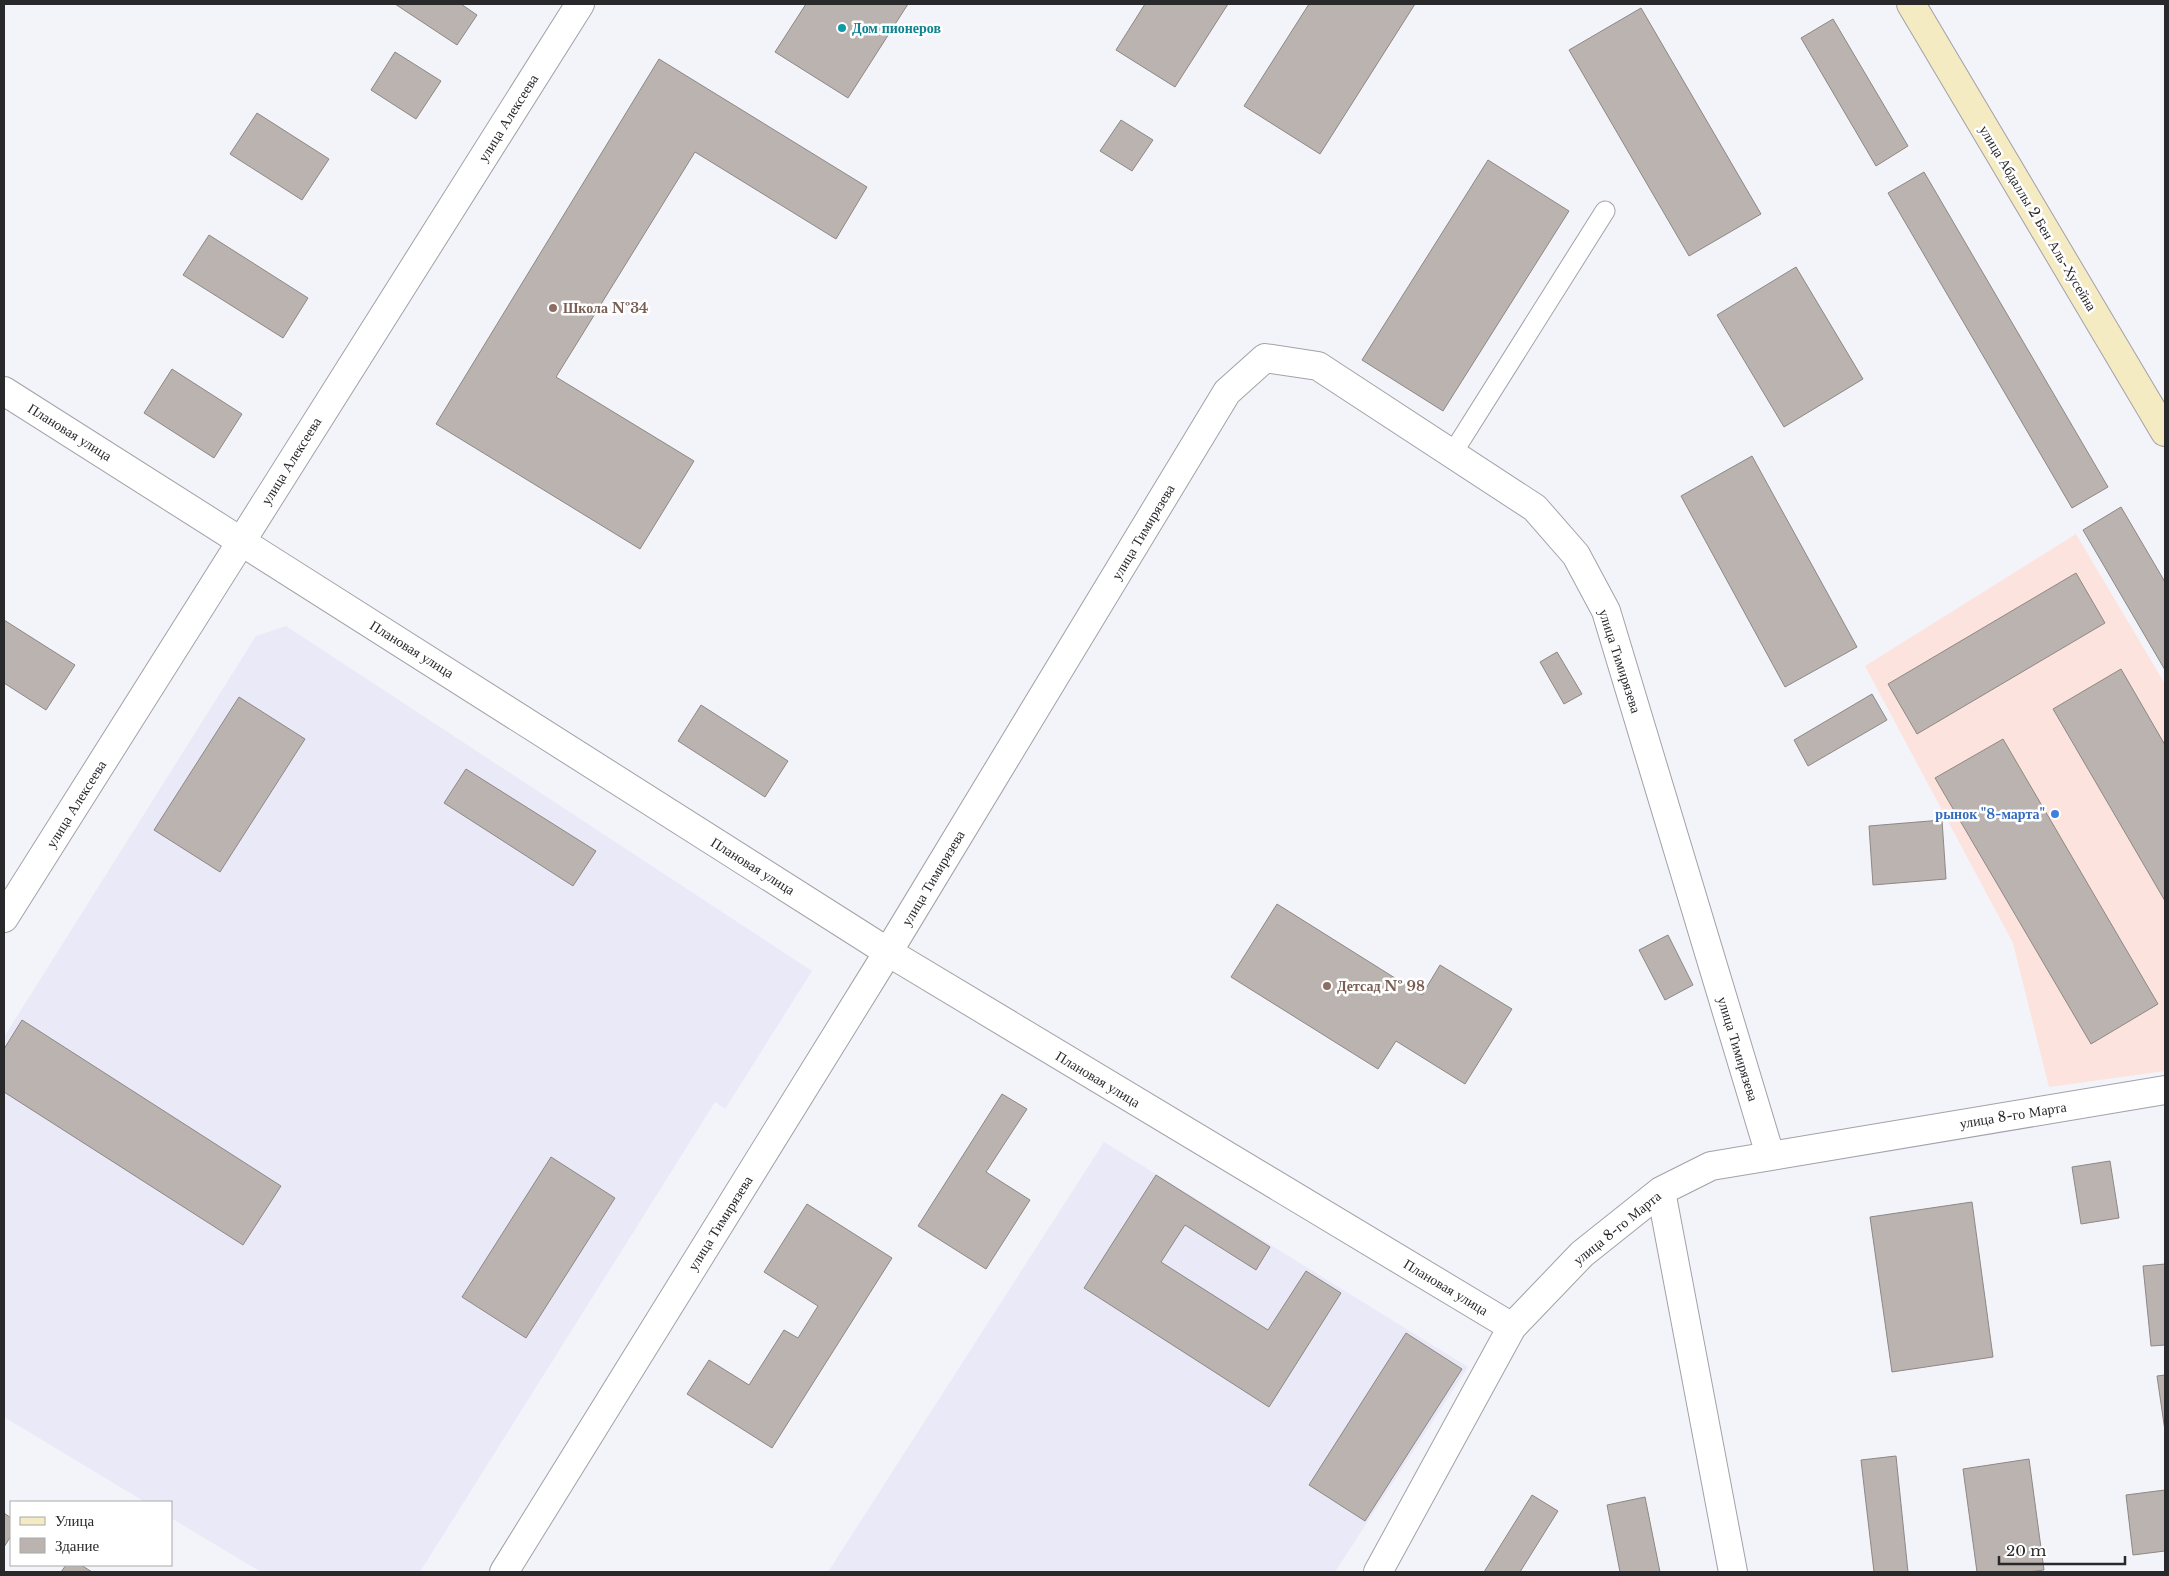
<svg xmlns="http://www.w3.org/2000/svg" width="2169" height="1576" viewBox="0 0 2169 1576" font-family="'Libre Baskerville',serif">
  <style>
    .commercial { fill: #fde3de }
    .built { fill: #eae9f8 }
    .building { fill: #bab3af; stroke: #8e8884 }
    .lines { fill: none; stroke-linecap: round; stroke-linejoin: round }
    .service-casing { stroke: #a2a1a8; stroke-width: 21 }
    .minor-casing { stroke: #a2a1a8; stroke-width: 30 }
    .secondary-casing { stroke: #a2a1a8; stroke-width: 30 }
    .service { stroke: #fff; stroke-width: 19 }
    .minor { stroke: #fff; stroke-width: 28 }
    .secondary { stroke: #f5ebc2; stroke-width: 28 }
    .culture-dot { fill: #0f9aa8; stroke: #fff; stroke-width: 2 }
    .education-dot { fill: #8d6e63; stroke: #fff; stroke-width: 2 }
    .shop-dot { fill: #3f7fe0; stroke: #fff; stroke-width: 2 }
    .labels { text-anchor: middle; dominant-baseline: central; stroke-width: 5; stroke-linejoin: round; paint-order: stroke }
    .culture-label { font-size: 14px; font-weight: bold; fill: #0d838f; stroke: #fff; text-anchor: start }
    .street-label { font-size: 14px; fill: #29292c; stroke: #fff }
    .education-label { font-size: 14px; font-weight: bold; fill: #785e54; stroke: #fff; text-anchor: start }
    .shop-label { font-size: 14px; font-weight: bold; fill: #366cbe; stroke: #fff; text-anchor: end }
  </style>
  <rect width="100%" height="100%" fill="#f3f3fa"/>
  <!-- commercial -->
  <path class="commercial" d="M2076,534l89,150v387l-116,16 -36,-144 -148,-277z"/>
  <!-- built -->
  <path class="built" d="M286,626l526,345 -87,138 -10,-7 -295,470h-159l-90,-54v-16h-26l-141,-85v-380l252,-401z
    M1104,1142l364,225 -133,205h-507z"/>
  <!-- building -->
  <path class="building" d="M395,4h66l16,11 -20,30z
    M806,4h102l-60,94 -73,-46z
    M1145,4h83l-53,83 -59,-37z
    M1309,4h106l-95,150 -76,-48z
    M1641,8l120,206 -72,42 -120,-206z
    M1833,19l75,127 -32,20 -75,-128z
    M395,52l46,29 -25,38 -45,-29z
    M659,59l208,128 -31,52 -141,-87 -139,225 138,84 -54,88 -204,-125z
    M257,113l72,46 -27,41 -72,-46z
    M1121,120l32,20 -21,31 -32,-20z
    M1488,160l81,51 -126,200 -81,-51z
    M1924,172l184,315 -36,21 -184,-315z
    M209,235l99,63 -25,40 -100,-63z
    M1796,267l67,112 -79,48 -67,-112z
    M172,369l70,45 -28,44 -70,-45z
    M1752,456l105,191 -72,40 -104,-191z
    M2121,507l44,75v88l-82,-140z
    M2076,573l29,50 -188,111 -29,-50z
    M4,620l71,45 -29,45 -42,-27z
    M1557,652l25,42 -18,10 -24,-42z
    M2121,669l44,76v156l-112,-192z
    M1872,694l15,26 -79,46 -14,-26z
    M239,697l66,42 -85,133 -66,-42z
    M701,705l87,56 -23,36 -87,-56z
    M2003,739l155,265 -67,40 -156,-266z
    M466,769l130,82 -23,35 -129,-83z
    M1942,820l4,59 -73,6 -4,-59z
    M1277,904l145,91 18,-30 72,44 -47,75 -69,-43 -18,28 -147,-92z
    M1668,935l25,50 -28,15 -26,-50z
    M22,1020l259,166 -38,59 -239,-153v-43z
    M1002,1094l25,15 -41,63 44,28 -44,69 -68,-43z
    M551,1157l64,41 -89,140 -64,-41z
    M2110,1161l9,57 -38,6 -9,-57z
    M1156,1175l114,72 -14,23 -71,-45 -24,37 107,68 38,-59 35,22 -72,114 -185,-119z
    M1972,1202l21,155 -101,15 -22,-155z
    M807,1204l85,54 -120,190 -85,-54 22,-34 40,25 35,-55 14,8 20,-32 -54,-34z
    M2165,1264v81l-14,1 -8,-80z
    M1406,1333l56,36 -97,152 -56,-36z
    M2165,1375v56l-8,-55z
    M1896,1456l12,116h-34l-13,-112z
    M2029,1459l15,111 -16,2h-51l-14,-103z
    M2165,1490v61l-32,4 -7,-60z
    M1532,1495l26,16 -38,61h-36z
    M1645,1497l15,75h-40l-13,-67z
    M4,1513l7,5v18l-7,11z
    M66,1565h15l11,7h-31z"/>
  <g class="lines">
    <!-- service casing -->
    <g class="service-casing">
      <path id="service" d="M1452,454l153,-243"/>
    </g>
    <!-- minor casing -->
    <g class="minor-casing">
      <path id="minor" d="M4,391l884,561 624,375
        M4,918l576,-914
        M1661,1191l72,381
        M504,1572l384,-620 339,-560 38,-34 53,8 217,142 41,47 30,56 164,544
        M1378,1572l134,-245 70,-73 79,-63 50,-25 454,-76"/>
    </g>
    <!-- secondary casing -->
    <g class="secondary-casing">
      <path id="secondary" d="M1911,4l254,428"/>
    </g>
    <!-- service -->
    <use href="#service" class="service"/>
    <!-- minor -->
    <use href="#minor" class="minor"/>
    <!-- secondary -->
    <use href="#secondary" class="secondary"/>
  </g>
  <!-- markers -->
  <circle class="culture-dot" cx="842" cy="28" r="5"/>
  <g class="education-dot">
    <circle cx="553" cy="308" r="5"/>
    <circle cx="1327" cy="986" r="5"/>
  </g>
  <circle class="shop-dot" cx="2055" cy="814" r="5"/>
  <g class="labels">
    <!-- culture labels -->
    <g class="culture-label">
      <text x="852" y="28">Дом пионеров</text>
    </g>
    <!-- street labels -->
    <g class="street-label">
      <text transform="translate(508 118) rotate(-58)">улица Алексеева</text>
      <text transform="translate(2038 218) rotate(59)">улица Абдаллы 2 Бен Аль-Хусейна</text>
      <text transform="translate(70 432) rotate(32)">Плановая улица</text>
      <text transform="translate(291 461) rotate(-58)">улица Алексеева</text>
      <text transform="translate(1143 532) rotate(-59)">улица Тимирязева</text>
      <text transform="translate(412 649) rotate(32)">Плановая улица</text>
      <text transform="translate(1620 661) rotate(72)">улица Тимирязева</text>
      <text transform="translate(76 804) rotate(-58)">улица Алексеева</text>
      <text transform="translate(753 866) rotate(32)">Плановая улица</text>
      <text transform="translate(933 878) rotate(-59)">улица Тимирязева</text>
      <text transform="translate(1738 1049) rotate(73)">улица Тимирязева</text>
      <text transform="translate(1098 1079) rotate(31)">Плановая улица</text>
      <text transform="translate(2013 1115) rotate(-9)">улица 8-го Марта</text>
      <text transform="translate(720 1223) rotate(-58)">улица Тимирязева</text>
      <text transform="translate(1617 1228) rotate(-39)">улица 8-го Марта</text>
      <text transform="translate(1446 1287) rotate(31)">Плановая улица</text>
    </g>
    <!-- education labels -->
    <g class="education-label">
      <text x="563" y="308">Школа №34</text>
      <text x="1337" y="986">Детсад № 98</text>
    </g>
    <!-- shop labels -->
    <g class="shop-label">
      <text x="2045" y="814">рынок "8-марта"</text>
    </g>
  </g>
  <!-- border -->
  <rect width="2169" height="1576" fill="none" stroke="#29292c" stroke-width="10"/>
  <!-- legend -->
  <rect x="10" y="1501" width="162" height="65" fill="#ffffff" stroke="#a9a9ab"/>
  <rect x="20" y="1517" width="25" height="8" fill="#f5ebc2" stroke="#a9a9ab"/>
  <text x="55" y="1526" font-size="15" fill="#29292c">Улица</text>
  <rect x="20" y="1538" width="25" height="15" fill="#bab3af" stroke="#a9a9ab"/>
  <text x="55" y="1551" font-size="15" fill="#29292c">Здание</text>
  <!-- scale -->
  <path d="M1999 1556v8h126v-8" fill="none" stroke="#29292c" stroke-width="2.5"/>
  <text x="2006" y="1556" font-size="15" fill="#29292c" stroke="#ffffff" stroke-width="4" paint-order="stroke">20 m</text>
</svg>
